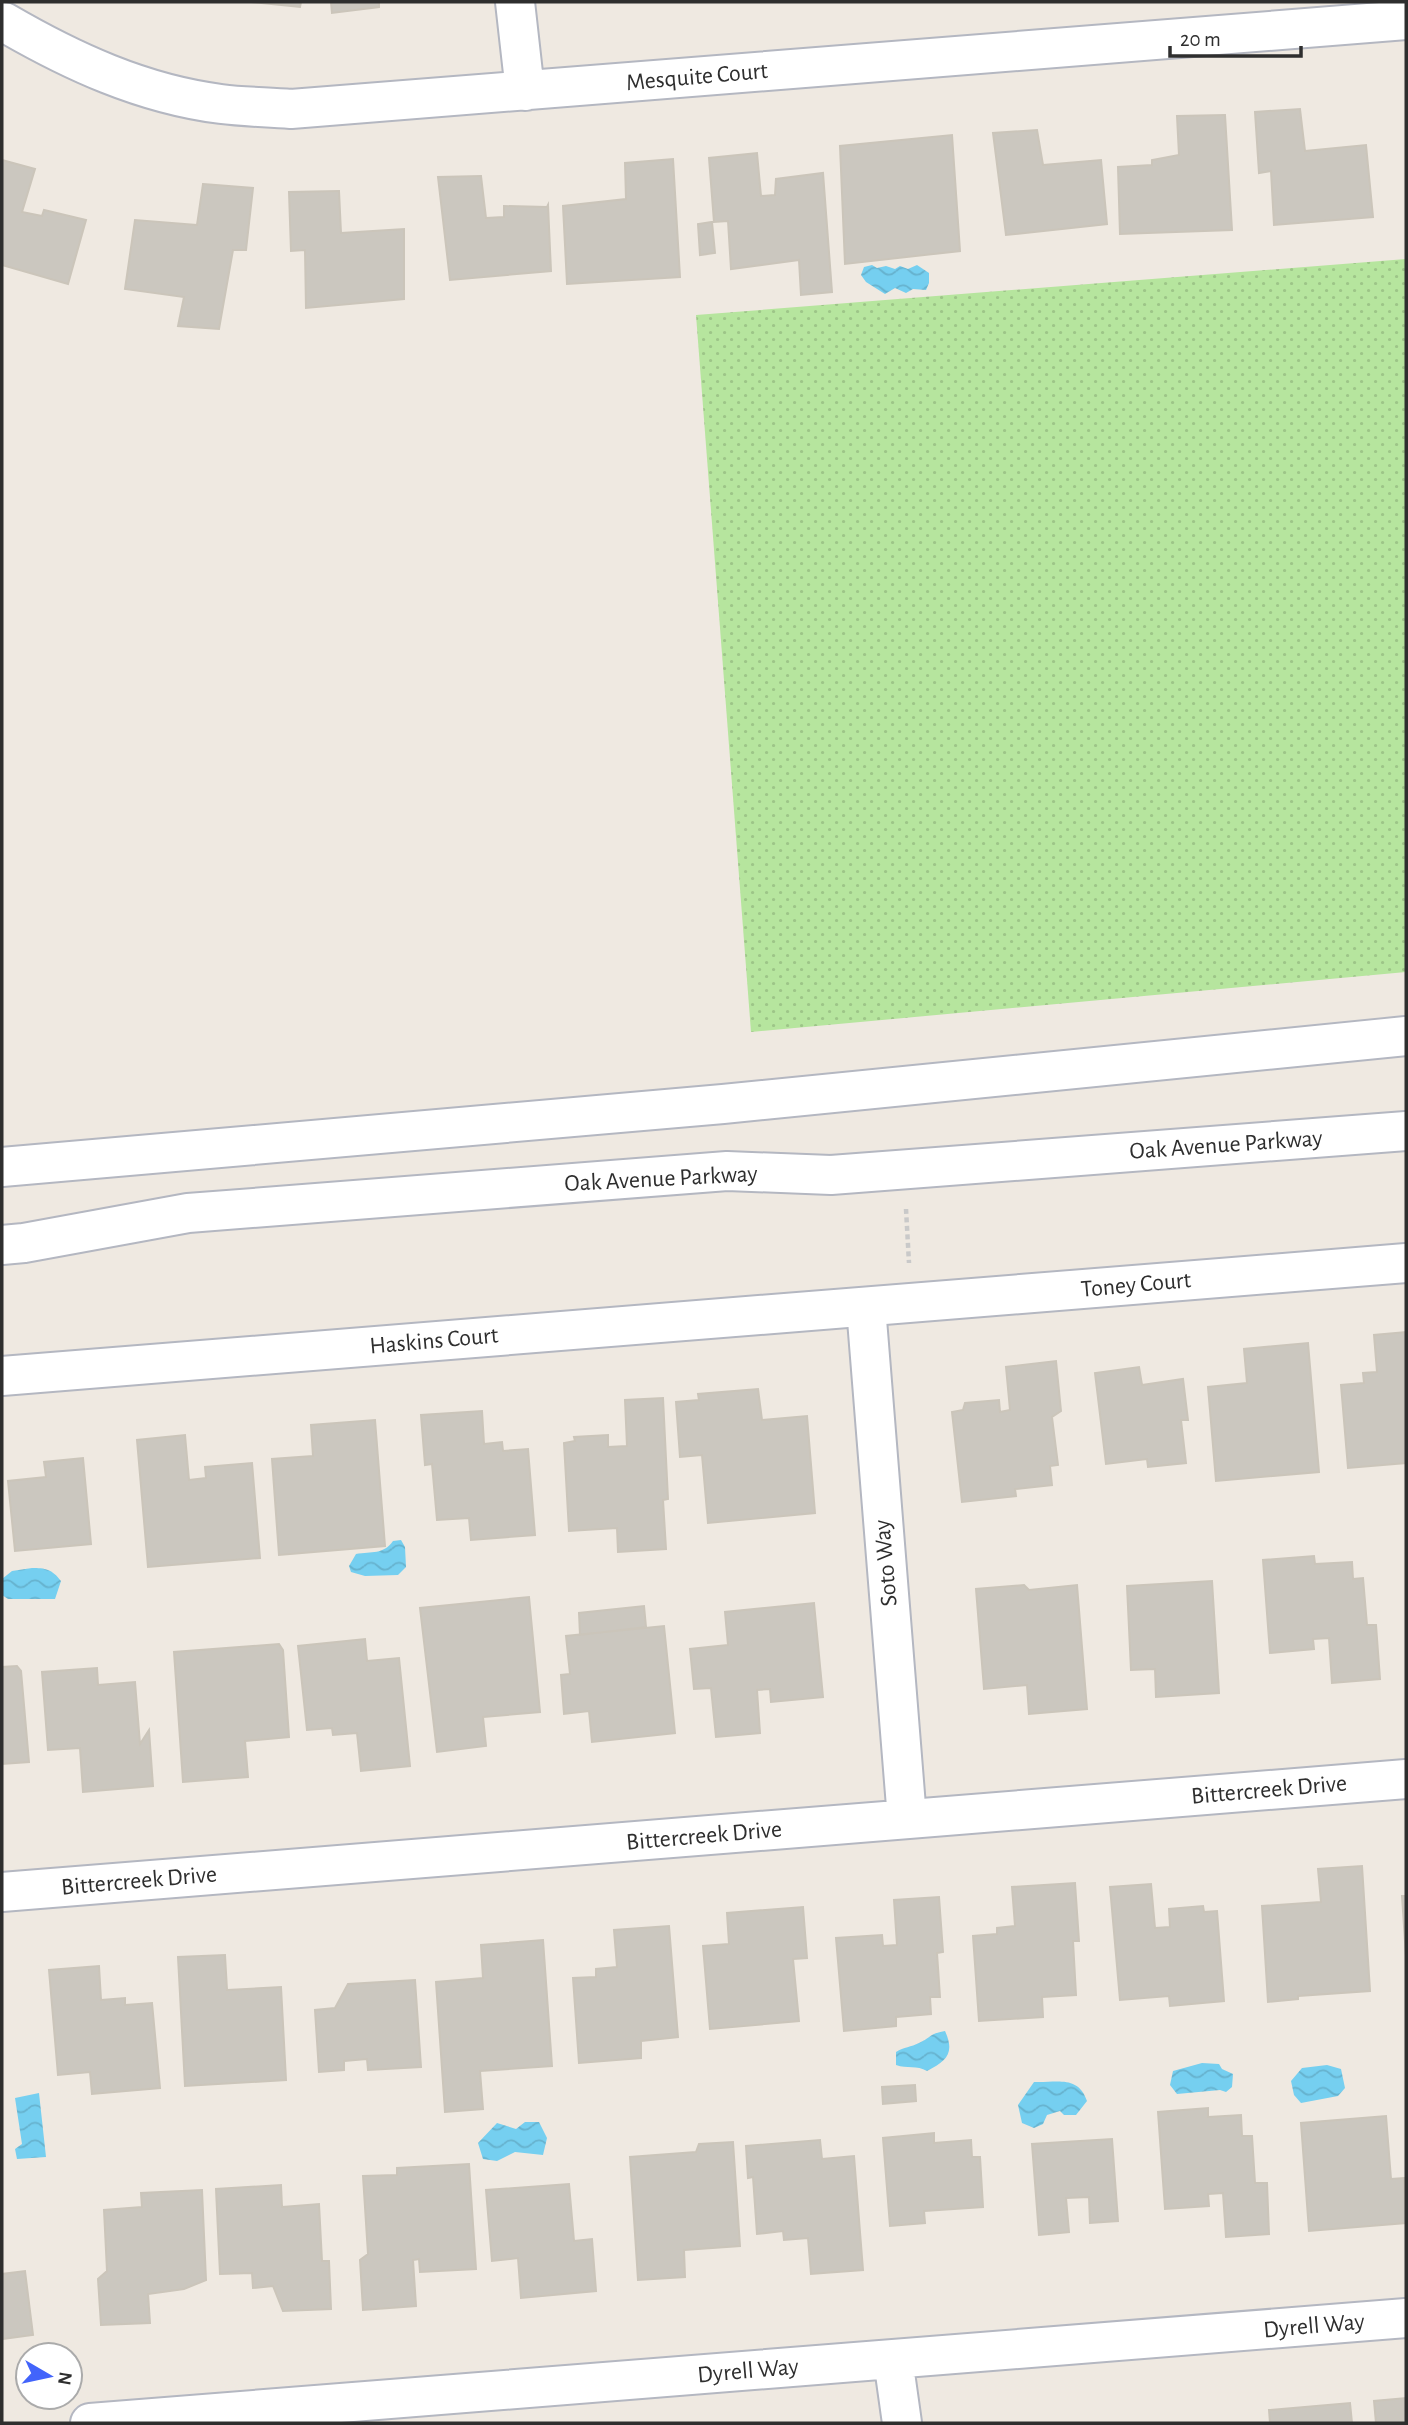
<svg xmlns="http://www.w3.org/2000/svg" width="1408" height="2425" viewBox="0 0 1408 2425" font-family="'Alegreya Sans',sans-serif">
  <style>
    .grass { fill: url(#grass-dots) }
    .water { fill: url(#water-waves) }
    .building { fill: #cbc7bf; stroke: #cbc5ba; stroke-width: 2 }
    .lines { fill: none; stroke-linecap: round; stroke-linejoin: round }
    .minor-casing { stroke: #b4b7c1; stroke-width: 42 }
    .tertiary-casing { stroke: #b4b7c1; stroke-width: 42 }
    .path { stroke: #c9c9c9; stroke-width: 4.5; stroke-dasharray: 5 3.5; stroke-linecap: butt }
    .minor { stroke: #fff; stroke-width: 38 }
    .tertiary { stroke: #fff; stroke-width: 38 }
    .labels { text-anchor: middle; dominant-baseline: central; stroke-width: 7; stroke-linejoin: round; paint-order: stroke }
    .street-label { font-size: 24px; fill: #2e2e2e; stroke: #fff }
  </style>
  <defs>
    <pattern id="grass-dots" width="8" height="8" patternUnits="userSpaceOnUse" patternTransform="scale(1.75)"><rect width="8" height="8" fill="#b6e59e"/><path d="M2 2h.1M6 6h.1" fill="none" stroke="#9dc588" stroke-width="1.8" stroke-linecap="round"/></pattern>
    <pattern id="water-waves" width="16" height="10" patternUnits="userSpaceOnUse" patternTransform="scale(1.75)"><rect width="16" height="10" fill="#75cff0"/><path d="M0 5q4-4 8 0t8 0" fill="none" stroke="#66b2ce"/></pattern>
  </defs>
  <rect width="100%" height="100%" fill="#efe9e1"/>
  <!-- grass -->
  <path class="grass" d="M1406,259v713l-655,60 -55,-717z"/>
  <!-- water -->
  <path class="water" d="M872,265l5,3 9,-2 9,3 5,-3 8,3 9,-4 12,8v10l-3,7 -13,-1 -7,4 -11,-5 -10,6 -19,-12 -5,-7 3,-8z
    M401,1540l4,7 1,20 -8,8 -33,1 -14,-4 -2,-6 7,-12c16,-3 27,1 37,-13z
    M32,1568c13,0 20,1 29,13l-6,18h-47l-6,-4v-16l10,-8z
    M945,2031c10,22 2,30 -18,40 -10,-6 -20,-2 -31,-6v-13c8,-5 15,-5 23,-9 12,-5 9,-9 26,-12z
    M1202,2063l17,1 3,5 11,5 -1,13 -6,5 -6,-2 -43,4 -7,-9 3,-14z
    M1327,2065l14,4 4,19 -7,8 -37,7 -7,-8 -3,-14 11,-13z
    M1034,2082c23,1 44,-7 53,19l-11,14h-12l-4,-4 -13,4 -4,9 -9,4 -12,-5 -4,-18z
    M39,2093l7,64 -29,2 -2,-10 7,-5 -7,-46z
    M525,2122h14l8,16 -4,17 -28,-3 -18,9 -14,-2 -5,-16 19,-20 19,6z"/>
  <!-- building -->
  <path class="building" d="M251,2h50l-1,5z
    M331,2h48v5l-47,6z
    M1300,109l5,42 61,-6 7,72 -99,8 -3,-54 -12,2 -4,-61z
    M1225,115l7,115 -112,4 -2,-67 34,-2v-5l27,-5 -2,-39z
    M1037,130l6,35 58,-5 6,64 -101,11 -13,-102z
    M952,135l8,116 -115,13 -5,-118z
    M757,153l4,43 14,-1 1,-16 47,-6 9,119 -31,3 -2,-35 -68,9 -3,-48 -14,1 -5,-64z
    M673,159l7,118 -113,7 -4,-78 63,-7 -1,-36z
    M2,160l33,9 -13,43 20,4 2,-6 42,10 -18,64 -66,-19z
    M481,176l5,42 18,-1v-11l43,1 1,-2 3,66 -101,9 -12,-103z
    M203,184l50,4 -7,62h-13l-14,79 -41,-3 6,-29 -59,-8 10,-69 62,5z
    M339,191l2,42 63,-4v70l-98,9 -1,-58 -14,1 -2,-59z
    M712,222l3,31 -15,2 -2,-31z
    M1406,1332v131l-58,5 -7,-83 23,-2 -1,-10 14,-1 -3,-37z
    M1308,1343l11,129 -103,9 -8,-94 39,-4 -3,-34z
    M1056,1361l5,50 -9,6 6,48 -8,1 2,19 -37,4 1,7 -54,6 -10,-90 11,-2 2,-7 34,-3 1,12 10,-2 -4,-43z
    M1139,1367l3,18 41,-6 5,41h-7l5,43 -38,4 -1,-8 -41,5 -11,-91z
    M758,1389l4,31 45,-4 8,97 -107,10 -6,-68 -22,2 -4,-55 23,-2 -1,-6z
    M663,1398l5,101 -5,1 3,49 -48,3 -1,-24 -48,3 -5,-88 11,-2 -1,-4 34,-2v12l19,-1 -2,-46z
    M482,1411l2,33 18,-2 1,9 25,-2 7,86 -64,5 -2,-22 -32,2 -5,-56 -7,1 -4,-50z
    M375,1420l10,126 -106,9 -7,-96 41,-3 -2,-31z
    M185,1435l4,45 17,-2 -1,-11 47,-4 8,95 -112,9 -11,-127z
    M83,1458l8,86 -76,7 -7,-70 38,-4 -2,-15z
    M1314,1556l1,8 37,-2 1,17 10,-1 4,47h9l4,54 -48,4 -3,-45 -16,1 1,10 -44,4 -7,-93z
    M1212,1581l7,112 -63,4 -1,-28 -24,1 -4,-84z
    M1024,1585l5,5 48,-5 10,124 -58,5 -2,-29 -43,4 -8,-100z
    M529,1597l11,115 -57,5 3,29 -49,6 -17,-144z
    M814,1603l9,94 -52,5 -1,-13 -13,1 3,43 -44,4 -5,-49 -17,1 -4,-40 38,-4 -3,-33z
    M644,1606l2,21 -66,8 -1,-22z
    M664,1626l11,107 -83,9 -3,-31 -25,3 -3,-39 9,-1 -4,-38z
    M365,1639l2,22 32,-3 11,108 -49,5 -4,-38 -24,2 -1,-7 -25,2 -9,-84z
    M279,1644l4,6 6,87 -44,4 3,36 -65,5 -9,-130z
    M17,1666l4,5 8,91 -27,2v-97z
    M97,1668l1,17 37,-3 5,62 9,-14 4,56 -70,6 -3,-44 -32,2 -6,-78z
    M1362,1866l8,125 -72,5v3l-30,3 -6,-96 59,-4 -3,-33z
    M1075,1883l4,58h-6l3,54 -34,2 1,20 -64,4 -6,-85 24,-2v-6l18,-2 -3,-39z
    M1151,1884l4,44 15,-1 -1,-18 34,-3 1,6 13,-1 7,90 -54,5 -1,-10 -49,4 -10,-113z
    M1402,1896h4v60z
    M939,1897l4,55 -6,1 3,44h-10l1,17 -35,3v9l-52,5 -8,-93 46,-3 1,11 14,-1 -3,-45z
    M803,1907l4,51 -14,1 6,62 -89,8 -7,-83 26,-2 -2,-31z
    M669,1926l9,111 -37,4v17l-62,5 -6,-85 23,-1v-8l21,-2 -3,-37z
    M543,1940l9,126 -72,5 3,38 -38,3 -9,-130 47,-4 -2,-33z
    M225,1955l2,35 54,-3 5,93 -101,6 -7,-129z
    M99,1966l2,34 24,-2v7l27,-2 8,85 -68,6 -2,-22 -32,3 -9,-105z
    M415,1980l6,87 -53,3 -1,-11 -23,2v9l-25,2 -4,-62 20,-2 13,-24z
    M915,2085l1,16 -33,3 -1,-17z
    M1208,2108v9l33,-2 1,21h10l3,47h12l2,51 -43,3 -3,-44 -15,1 1,12 -44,3 -7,-97z
    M1386,2116l5,63 13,-1 2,45 -97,8 -8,-108z
    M934,2133v10l37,-3 1,17h8l3,50 -59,4 1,12 -35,3 -7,-88z
    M1112,2139l6,82 -28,2 -1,-26 -23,1 3,34 -30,3 -7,-91z
    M820,2140l2,19 32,-3 9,114 -52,4 -3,-36 -24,2 -1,-9 -26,3 -4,-57 -5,1 -2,-32z
    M733,2142l7,104 -56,4 1,27 -47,3 -8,-123 66,-5 3,-8z
    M469,2164l7,105 -56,3 -1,-13 -6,1 3,46 -53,4 -3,-50 8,-6 -5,-78 34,-1v-7z
    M569,2184l5,57 18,-2 4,52 -75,7 -3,-40 -26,3 -6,-71z
    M281,2185l1,22 37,-3 3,57h7l2,48 -48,2 -10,-25 -20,2 -1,-15 -32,1 -4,-85z
    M202,2190l4,90 -22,9 -36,5 2,29 -49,2 -3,-46 9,-8 -3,-61 38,-3 -1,-14z
    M25,2271l8,64 -31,4v-65z
    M1406,2398v25h-30l-2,-22z
    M1350,2403l2,20h-82l-1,-13z"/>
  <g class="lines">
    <!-- minor casing -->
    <g class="minor-casing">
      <path id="minor" d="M515,2l10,89
        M4,22c67,39 138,72 217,82 23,3 46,3 70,5l1115,-89
        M866,1307l41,512
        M2,1376l1404,-113
        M2,1892l1404,-113
        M893,2359l9,64
        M90,2423l1316,-105"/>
    </g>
    <!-- tertiary casing -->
    <g class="tertiary-casing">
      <path id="tertiary" d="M2,1167l721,-63 683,-68
        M2,1245l22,-2 164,-30 539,-42 104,4 575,-44"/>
    </g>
    <!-- path -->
    <path class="path" d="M906,1209l3,54"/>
    <!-- minor -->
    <use href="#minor" class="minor"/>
    <!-- tertiary -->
    <use href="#tertiary" class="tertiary"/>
  </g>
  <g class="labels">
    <!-- street labels -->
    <g class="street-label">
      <text transform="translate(697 77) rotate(-5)">Mesquite Court</text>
      <text transform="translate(1226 1145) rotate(-4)">Oak Avenue Parkway</text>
      <text transform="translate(661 1179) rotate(-3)">Oak Avenue Parkway</text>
      <text transform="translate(1136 1285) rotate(-5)">Toney Court</text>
      <text transform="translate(434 1341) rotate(-5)">Haskins Court</text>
      <text transform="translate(886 1563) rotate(-95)">Soto Way</text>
      <text transform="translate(1269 1790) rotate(-5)">Bittercreek Drive</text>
      <text transform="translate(704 1836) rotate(-5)">Bittercreek Drive</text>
      <text transform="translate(139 1881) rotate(-5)">Bittercreek Drive</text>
      <text transform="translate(1314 2326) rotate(-5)">Dyrell Way</text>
      <text transform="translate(748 2371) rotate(-5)">Dyrell Way</text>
    </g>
  </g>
  <!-- border -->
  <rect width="1408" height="2425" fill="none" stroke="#2e2e2e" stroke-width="7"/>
  <!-- north arrow -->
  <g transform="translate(49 2376) rotate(99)"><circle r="33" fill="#ffffff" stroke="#ababab" stroke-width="2"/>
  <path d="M0-5L12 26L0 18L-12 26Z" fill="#4264fb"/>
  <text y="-10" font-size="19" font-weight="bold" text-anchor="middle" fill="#2e2e2e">N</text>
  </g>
  <!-- scale -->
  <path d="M1170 46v10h131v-10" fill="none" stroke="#2e2e2e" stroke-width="3.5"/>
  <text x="1180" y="46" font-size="21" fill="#2e2e2e" stroke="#ffffff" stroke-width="5" paint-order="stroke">20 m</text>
</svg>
